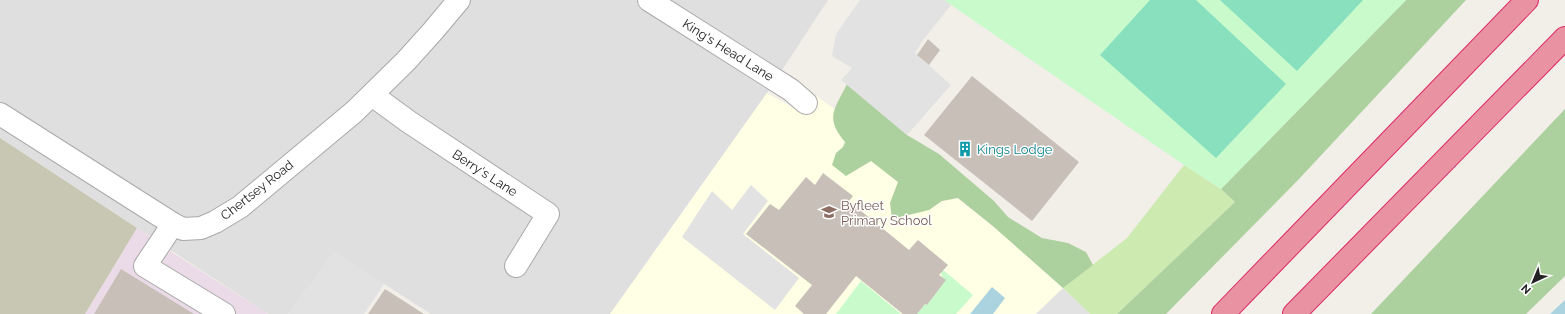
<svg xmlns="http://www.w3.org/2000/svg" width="1565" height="314" viewBox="0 0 1565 314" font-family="Raleway,sans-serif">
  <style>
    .residential { fill: #e0dfdf }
    .industrial { fill: #ebdbe8 }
    .education { fill: #ffffe5 }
    .construction { fill: #c7c7b4 }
    .grass { fill: #cdebb0 }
    .forest { fill: #add19e }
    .park { fill: #c8facc }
    .pitch { fill: #88e0be }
    .parking { fill: #e2e2e2 }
    .water { fill: #aad3df }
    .building { fill: #c7bfb8 }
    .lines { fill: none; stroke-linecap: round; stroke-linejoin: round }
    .minor-casing { stroke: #a9a9a9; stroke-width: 24 }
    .tertiary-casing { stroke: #a9a9a9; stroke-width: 24 }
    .motorway-casing { stroke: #dc2a67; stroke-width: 24 }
    .minor { stroke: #fff; stroke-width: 22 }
    .tertiary { stroke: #fff; stroke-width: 22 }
    .motorway { stroke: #e892a2; stroke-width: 22 }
    .labels { text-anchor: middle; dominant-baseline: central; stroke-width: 3; stroke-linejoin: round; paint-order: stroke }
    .street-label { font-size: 13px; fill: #222; stroke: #fff }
    .culture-label { font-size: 13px; fill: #0d838f; stroke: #fff; text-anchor: start }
    .education-label { font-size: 13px; fill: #785e54; stroke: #fff; text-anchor: start }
  </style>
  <rect width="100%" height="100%" fill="#f2efe9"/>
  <!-- residential -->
  <path class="residential" d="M0,0h828l-61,93 -157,221h-179l-97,-62 -46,62h-20l-268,-176z"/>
  <!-- industrial -->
  <path class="industrial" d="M137,228l39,27 92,59h-183z"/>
  <!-- education -->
  <path class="education" d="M767,93l28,16 18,-15 93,64 88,69 69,61 -27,26h-426z"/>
  <!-- construction -->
  <path class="construction" d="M0,138l137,90 -52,86h-85z"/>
  <!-- grass -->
  <path class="grass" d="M1184,165l37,24 14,13 -118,112h-27l-27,-26 64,-50z"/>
  <!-- forest -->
  <path class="forest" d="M1406,0h60l-167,179 -133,135h-49l118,-112 -14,-13z
    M847,84l60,51 32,19 55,47 14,16 34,21 26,5 18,9 7,13 -30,23 -69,-61 -36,-29 -16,3 -13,9 -37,9 -2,-16 8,-21 -27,-21 -25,15 -14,-11 4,-12 7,-6 2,-5c-21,-25 -10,-33 2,-58z
    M1565,109v167l-39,38h-155z"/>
  <!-- park -->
  <path class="park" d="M944,0h462l-185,189 -37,-24z
    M943,270l30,25 -17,19h-39l8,-10 2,1 18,-24 -3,-4 -1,-4z
    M861,281l40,33h-65z"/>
  <!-- pitch -->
  <path class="pitch" d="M1150,0h46l90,84 -70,74 -116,-103z
    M1220,0h143l-66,71z"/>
  <!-- parking -->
  <path class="parking" d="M860,0h84l7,5 -28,35 -8,13 36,32 -44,50 -66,-55 11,-12 -20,-12 4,-22z
    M751,185l17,16 -25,33 56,44 -24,32 -93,-73 30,-46 20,19z
    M334,251l50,33 -20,30h-76z
    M1063,288l27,26h-54z"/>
  <!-- water -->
  <path class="water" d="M992,287l13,11 -12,16h-23z
    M1565,300v14h-15z"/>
  <!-- building -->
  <path class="building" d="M928,39l12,11 -11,15 -12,-10z
    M972,76l107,86 -47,59 -108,-86z
    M823,173l30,23 -4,5 60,49 9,-10 30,25 -9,10 7,5 -19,25 -2,-1 -8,10h-14l-47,-38 -30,38h-22l-9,-8 17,-21 -66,-51 24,-30 9,6 27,-33 9,8z
    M121,269l73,45h-100z
    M385,289l39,25h-56z"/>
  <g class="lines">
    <!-- minor casing -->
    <g class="minor-casing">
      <path id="minor" d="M649,0l142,90 15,13
        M372,95l37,27 139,92 -32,52
        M173,224l-28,42 79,48"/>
    </g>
    <!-- tertiary casing -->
    <g class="tertiary-casing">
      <path id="tertiary" d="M0,114l173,110 10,5 18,-1 14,-6 25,-15 114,-95 52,-51 27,-30 26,-31"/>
    </g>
    <!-- motorway casing -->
    <g class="motorway-casing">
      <path id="motorway" d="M1223,314l304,-314
        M1294,314l271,-276"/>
    </g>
    <!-- minor -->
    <use href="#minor" class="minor"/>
    <!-- tertiary -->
    <use href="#tertiary" class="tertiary"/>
    <!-- motorway -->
    <use href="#motorway" class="motorway"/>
  </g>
  <!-- icons -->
  <defs>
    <g id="building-bare" transform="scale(1.2)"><path d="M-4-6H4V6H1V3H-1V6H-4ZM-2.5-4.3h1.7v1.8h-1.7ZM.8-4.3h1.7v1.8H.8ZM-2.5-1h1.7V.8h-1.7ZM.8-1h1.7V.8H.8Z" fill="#0f9aa8" stroke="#fff" stroke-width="2.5" paint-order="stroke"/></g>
    <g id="school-bare" transform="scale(1.2)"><path d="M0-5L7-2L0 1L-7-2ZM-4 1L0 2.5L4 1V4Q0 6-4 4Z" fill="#8d6e63" stroke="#fff" stroke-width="2.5" paint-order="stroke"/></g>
  </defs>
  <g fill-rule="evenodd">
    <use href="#building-bare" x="965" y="149"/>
    <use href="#school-bare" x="829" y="212"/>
  </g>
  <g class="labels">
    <!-- street labels -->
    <g class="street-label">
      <text transform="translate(728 50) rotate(32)">King's Head Lane</text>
      <text transform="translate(485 173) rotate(33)">Berry's Lane</text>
      <text transform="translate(257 190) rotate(-38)">Chertsey Road</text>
    </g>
    <!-- culture labels -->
    <g class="culture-label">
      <text x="977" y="149">Kings Lodge</text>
    </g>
    <!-- education labels -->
    <g class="education-label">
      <text x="841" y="205">Byfleet<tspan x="841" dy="15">Primary School</tspan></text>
    </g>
  </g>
  <!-- north arrow -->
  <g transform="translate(1533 282) rotate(224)" stroke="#ffffff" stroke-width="3" paint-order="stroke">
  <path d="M0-3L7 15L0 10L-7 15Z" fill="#222222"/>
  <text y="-6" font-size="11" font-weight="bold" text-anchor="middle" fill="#222222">N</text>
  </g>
</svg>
